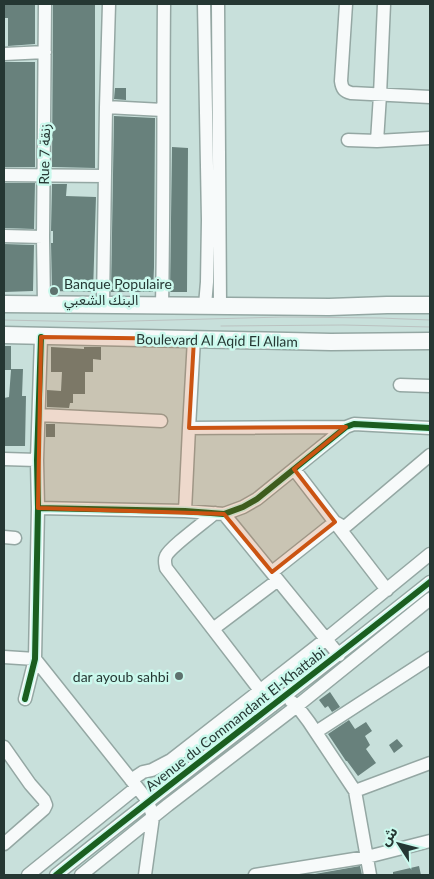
<svg xmlns="http://www.w3.org/2000/svg" width="434" height="879" viewBox="0 0 434 879" font-family="Lato,'Noto Sans Arabic',sans-serif">
  <style>
    .building { fill: #68817c }
    .lines { fill: none; stroke-linecap: round; stroke-linejoin: round }
    .minor-casing { stroke: #94a7a3; stroke-width: 15 }
    .major-casing { stroke: #94a7a3; stroke-width: 19 }
    .minor { stroke: #f7fafa; stroke-width: 12 }
    .major { stroke: #f7fafa; stroke-width: 16 }
    .tram { stroke: #bbc2c1; stroke-width: 1 }
    .cycleway-casing { stroke: #cbf9ed; stroke-width: 9 }
    .cycleway { stroke: #1b5e20; stroke-width: 6 }
    .marked { fill: #cb5412; fill-opacity: 0.2; stroke: #cb5412; stroke-width: 4; stroke-linejoin: round }
    .poi-dot { fill: #5e726e; stroke: #cbf9ed; stroke-width: 2 }
    .labels { text-anchor: middle; dominant-baseline: central; stroke-width: 5; stroke-linejoin: round; paint-order: stroke }
    .street-label { font-size: 14px; fill: #253733; stroke: #cbf9ed }
    .poi-label { font-size: 14px; fill: #253733; stroke: #cbf9ed; text-anchor: start }
  </style>
  <rect width="100%" height="100%" fill="#c8e0db"/>
  <!-- building -->
  <path class="building" d="M4,4h31v40l-27,2v-28h-4z
    M53,4h42v164l-43,-1z
    M4,62h31v105h-31z
    M115,88h11v12l-12,-1z
    M114,116l41,2 -1,149 -1,25h-42z
    M172,147l16,1 -1,144h-17z
    M4,183h31l-1,46 -30,-1z
    M52,184h15l-1,12 30,1 -3,95 -41,-1 -1,-48h2v-12h-2z
    M4,244l30,1 -1,46 -29,1z
    M4,346h7v23h12l-1,27h4l-1,50h-21v-48l5,-1 2,-27h-7z
    M51,347l33,2v-2h17v13l-8,-1v13h-8v22h-12v9h-3l-1,5 -22,-1v-17l14,1 1,-19h-11z
    M46,424h9v13h-9z
    M330,692l10,15 -8,5 -4,-6 -3,2 -6,-8z
    M349,720l6,9 11,-7 6,9 -7,5 5,9 -4,4 10,14 -18,13 -11,-15h-1l-18,-27z
    M397,739l6,7 -9,7 -5,-8z
    M360,866l2,9h-47v-1z
    M419,866l2,9h-28v-3z"/>
  <g class="lines">
    <!-- minor casing -->
    <g class="minor-casing">
      <path id="minor" d="M204,4l4,216 -1,62 -2,23
        M218,4l2,302
        M346,4l-5,77c1,8 3,10 10,12l79,4
        M4,54l41,-2
        M106,107l57,3
        M348,140l29,1 53,-3
        M377,141l3,-46 4,-91
        M4,175l101,1
        M4,236l39,1
        M44,304l-1,-67 2,-233
        M103,304l3,-197 3,-103
        M162,305c2,-100 1,-201 2,-301
        M400,385l30,1
        M39,415l122,6
        M189,428l5,-89
        M4,459l33,1
        M294,469l93,121
        M38,508l147,3 39,3 19,-7 14,-8 89,-72 8,-3 76,4
        M185,511l4,-83 157,-1
        M215,513c-9,8 -45,34 -49,43 -2,4 -1,7 0,12l106,138
        M224,514l115,141
        M4,537l11,1
        M272,572l63,-50 7,4h4l84,-71
        M213,629l65,-49
        M4,657l31,2 113,142 5,16 -8,58
        M25,699l10,-40 3,-151 -1,-48 4,-123
        M291,701l6,5 12,16 46,69 15,84
        M316,732l114,-74
        M4,747l26,37 14,16 2,5 -2,4 -40,35
        M131,780l12,-8 9,-2 19,-10 155,-121 104,-85
        M355,791l75,-28
        M28,875l109,-88
        M56,875c123,-99 250,-194 374,-293
        M81,875l87,-70 129,-99 133,-107
        M255,875l112,-18 63,-16"/>
    </g>
    <!-- major casing -->
    <g class="major-casing">
      <path id="major" d="M4,304l325,3 58,-2h43
        M4,335l327,7 99,-1"/>
    </g>
    <!-- minor -->
    <use href="#minor" class="minor"/>
    <!-- major -->
    <use href="#major" class="major"/>
    <!-- tram -->
    <path class="tram" d="M4,320l90,2 189,-5 97,1 50,2
      M221,326l122,-1 87,2"/>
    <!-- cycleway casing -->
    <g class="cycleway-casing">
      <path id="cycleway" d="M38,508l147,3 39,3 19,-7 14,-8 89,-72 8,-3 76,4
        M25,699l10,-40 3,-151 -1,-48 4,-123
        M56,875c123,-99 250,-194 374,-293"/>
    </g>
    <!-- cycleway -->
    <use href="#cycleway" class="cycleway"/>
  </g>
  <!-- marked area -->
  <path class="marked" d="M41,337l153,2 -5,89 157,-1 -52,42 41,53 -63,50 -48,-58 -186,-6z"/>
  <!-- markers -->
  <g class="poi-dot">
    <circle cx="54" cy="291" r="5"/>
    <circle cx="179" cy="676" r="5"/>
  </g>
  <g class="labels">
    <!-- street labels -->
    <g class="street-label">
      <text transform="translate(44 154) rotate(-89)">Rue 7 زنقة</text>
      <text transform="translate(217 340) rotate(1)">Boulevard Al Aqid El Allam</text>
      <text transform="translate(235 719) rotate(-38)">Avenue du Commandant El-Khattabi</text>
    </g>
    <!-- poi labels -->
    <g class="poi-label">
      <text x="64" y="283">Banque Populaire<tspan x="64" dy="16">البنك الشعبي</tspan></text>
      <text x="169" y="676" text-anchor="end">dar ayoub sahbi</text>
    </g>
  </g>
  <!-- border -->
  <rect width="434" height="879" fill="none" stroke="#253733" stroke-width="10"/>
  <!-- north arrow -->
  <g transform="translate(399 844) rotate(306)" stroke="#cbf9ed" stroke-width="4" paint-order="stroke">
  <path d="M0-4L9 19L0 12L-9 19Z" fill="#253733"/>
  <text y="-8" font-size="14" font-weight="bold" text-anchor="middle" fill="#253733">ش</text>
  </g>
</svg>
